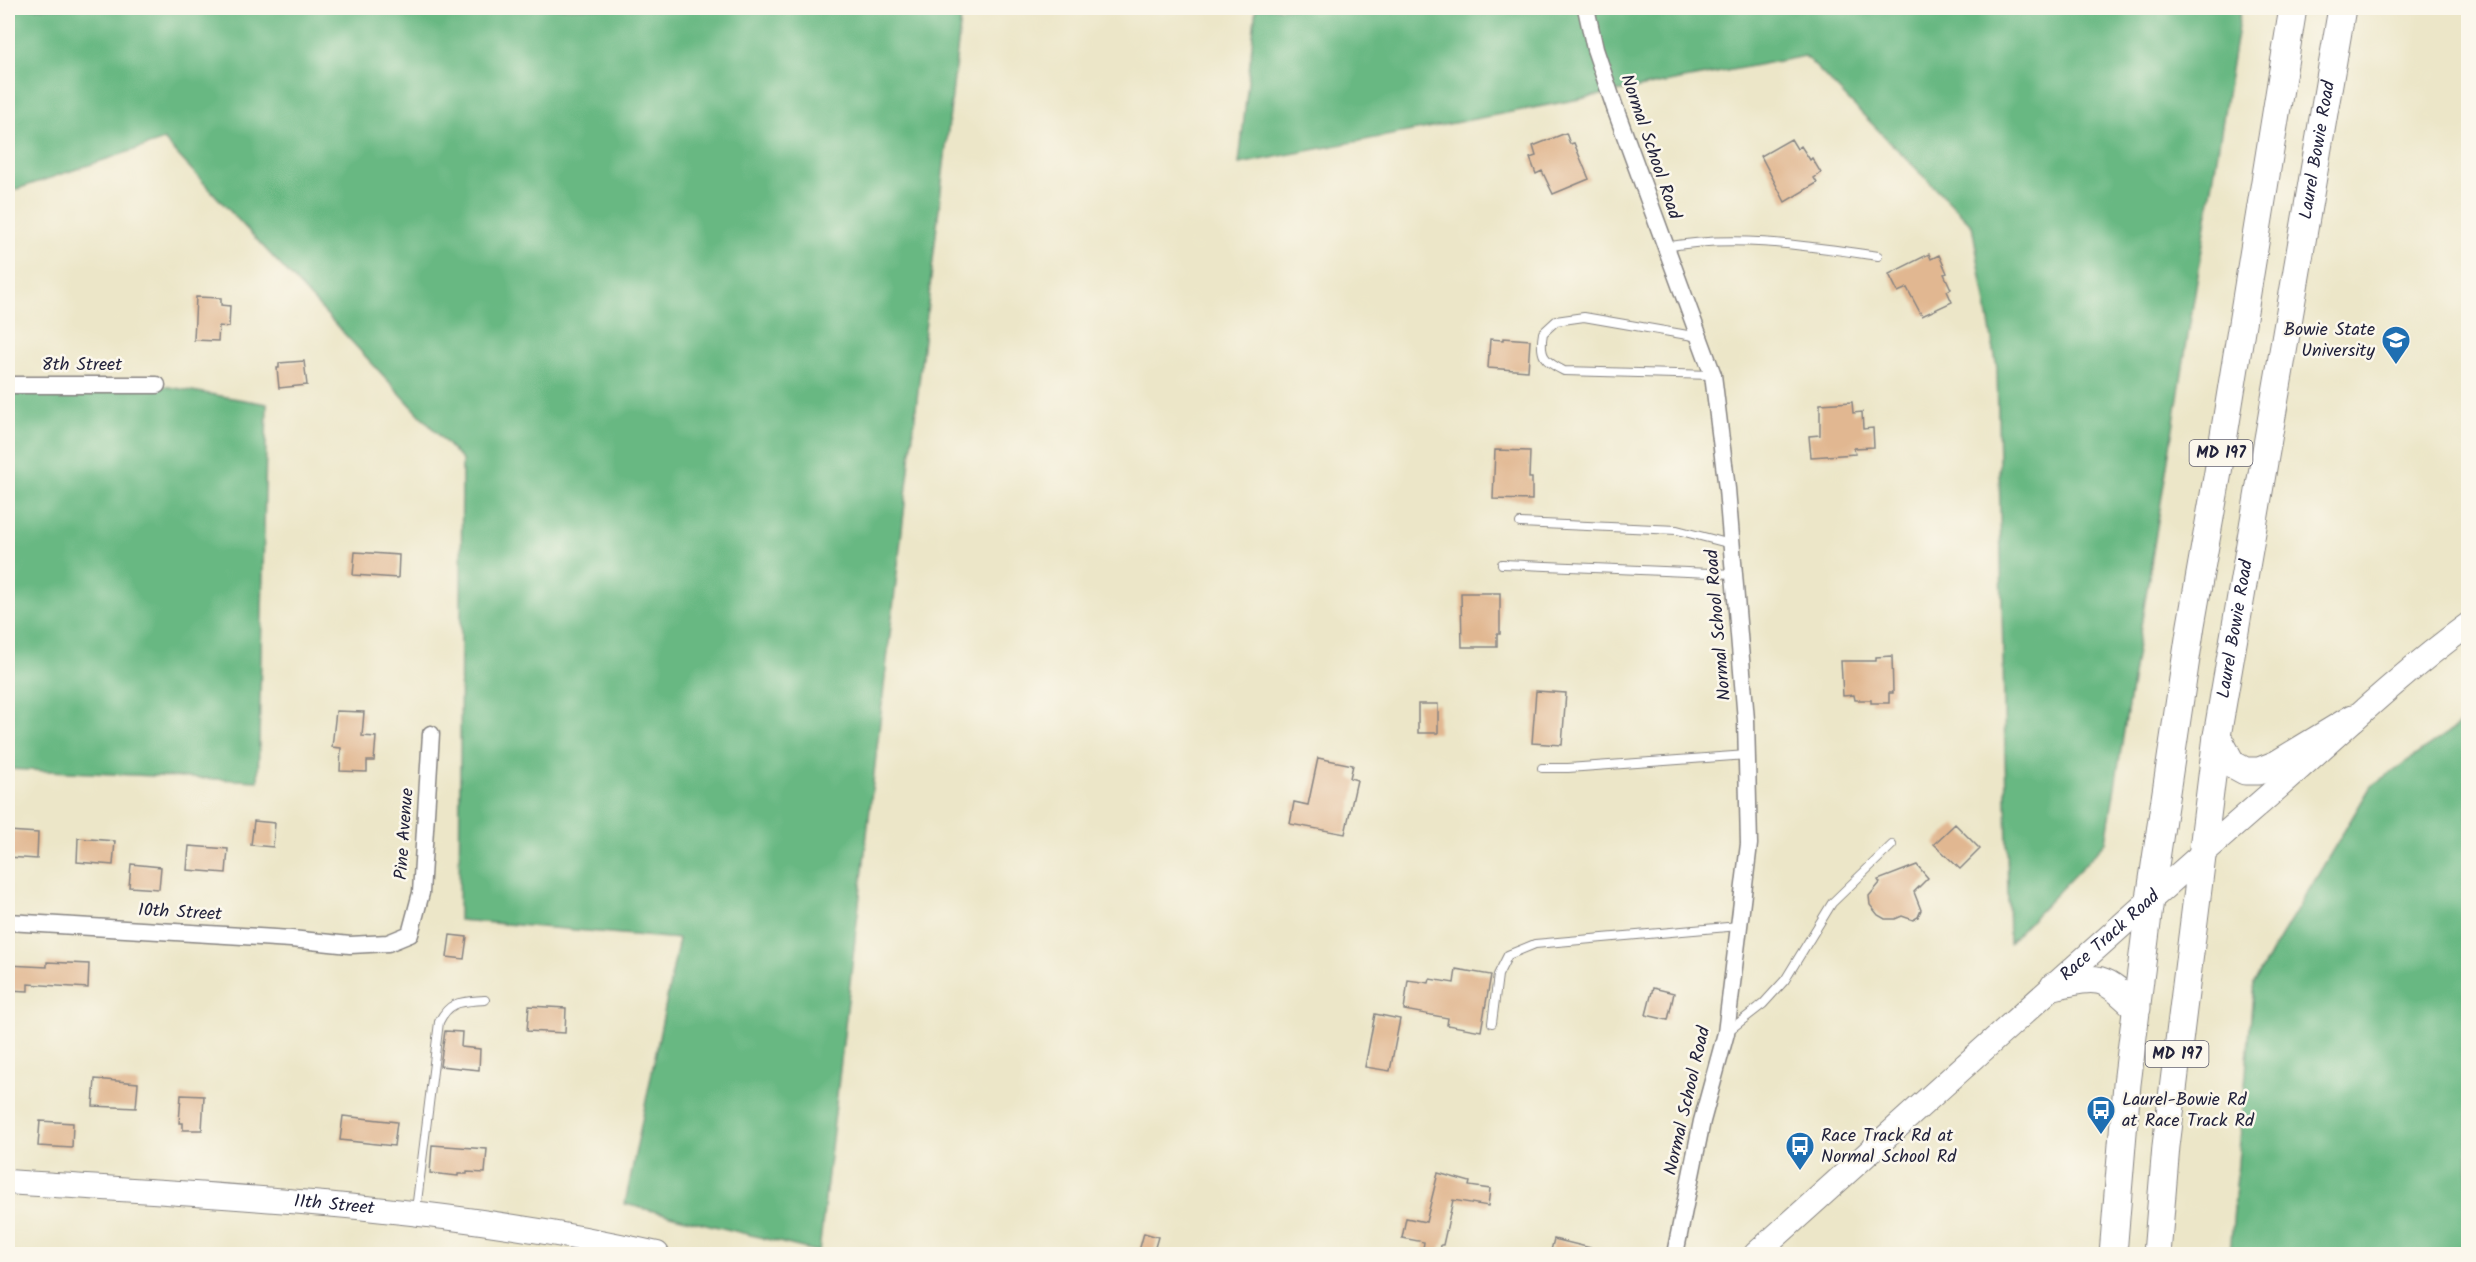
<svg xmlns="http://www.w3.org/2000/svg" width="2476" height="1262" viewBox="0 0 2476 1262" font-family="Kalam,sans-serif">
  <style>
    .forest { fill: #68b882; stroke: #456d5e; stroke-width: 1.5 }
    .building { fill: #e1b791 }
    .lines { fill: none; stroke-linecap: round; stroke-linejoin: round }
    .lane-casing { stroke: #878482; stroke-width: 10 }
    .street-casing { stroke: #878482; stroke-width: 19 }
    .secondary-casing { stroke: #878482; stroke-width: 26 }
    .primary-casing { stroke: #878482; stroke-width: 29 }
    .lane { stroke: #fff; stroke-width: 8 }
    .street { stroke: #fff; stroke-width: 16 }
    .secondary { stroke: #fff; stroke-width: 24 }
    .primary { stroke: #fff; stroke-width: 27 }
    .labels { text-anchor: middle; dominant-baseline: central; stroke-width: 5; stroke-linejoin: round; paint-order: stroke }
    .shield { fill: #fbf7ec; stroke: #636270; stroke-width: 1.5 }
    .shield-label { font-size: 16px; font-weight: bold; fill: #22223b }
    .street-label { font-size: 18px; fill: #22223b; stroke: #fbf7ec }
    .poi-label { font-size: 18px; fill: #22223b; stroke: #fbf7ec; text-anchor: start }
  </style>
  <rect width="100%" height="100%" fill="#fbf7ec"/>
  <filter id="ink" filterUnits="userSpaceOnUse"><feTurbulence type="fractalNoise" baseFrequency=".0167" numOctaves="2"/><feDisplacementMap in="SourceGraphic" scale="12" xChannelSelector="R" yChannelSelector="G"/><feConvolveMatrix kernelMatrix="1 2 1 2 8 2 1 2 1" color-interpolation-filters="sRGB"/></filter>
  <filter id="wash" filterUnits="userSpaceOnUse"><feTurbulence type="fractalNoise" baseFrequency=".008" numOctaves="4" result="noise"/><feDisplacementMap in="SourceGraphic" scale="24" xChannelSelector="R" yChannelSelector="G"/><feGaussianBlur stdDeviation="1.35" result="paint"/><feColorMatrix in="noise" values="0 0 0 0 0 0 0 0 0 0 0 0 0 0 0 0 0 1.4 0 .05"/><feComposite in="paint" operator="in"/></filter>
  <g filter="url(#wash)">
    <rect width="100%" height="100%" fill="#ece6c8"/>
    <!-- forest -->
    <path class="forest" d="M8,8h954l-143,1244 -194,-48 54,-265 -220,-19 3,-460 -298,-320 -156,52z
      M1256,8h985l-135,834 -97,101 -12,-575 -25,-143 -167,-169 -566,108z
      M157,385l110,19 -9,377 -250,-12v-382z
      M2468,719v535h-238l24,-272 117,-196z"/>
    <g id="blocks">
      <!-- building -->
      <path class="building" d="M1566,133l4,11 4,-1 15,36 -36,15 -11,-23 -6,3 -6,-16 6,-2 -3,-10z
        M1791,139l6,10 4,-3 9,14 2,-2 9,15 -7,5 3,5 -32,19 -24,-46z
        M1929,254l2,5 8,-4 8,18 -3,1 7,15 -4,2 5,11 -30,14 -15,-28 -9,4 -9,-18z
        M196,297l25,1v7l9,1 -1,21 -10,-1 -1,15 -24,-1z
        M1503,338l27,2 -2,31 -40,-3 2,-29 13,1z
        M304,361l3,24 -28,3 -2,-20h2v-5z
        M1852,402l1,11 9,-1 1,17 10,-1 1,19 -20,1 1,6 -44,3 -2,-21 11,-1v-31z
        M1495,450l35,1 -1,27h3v22l-39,-1z
        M355,552l44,3 -1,23 -45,-3z
        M1461,593h39v41h-3v13h-35z
        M1892,656l1,37h-4v10h-18v-3h-16l-1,-5 -11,1 -2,-35h35v-4z
        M1536,691l30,2 -4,52 -30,-2z
        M1418,704h20v29h-20z
        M336,711l28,1 -2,24 14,1 -2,24h-7v11l-27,-1 1,-23 -9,-1z
        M1318,758l35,7 -3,13 7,2 -12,54 -55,-10 4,-22 14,3z
        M254,821l21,2 -2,24 -22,-2z
        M1955,824l25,25 -20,20 -26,-25z
        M8,831l30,2 -1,26 -29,-2z
        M78,838l37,3 -2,24 -36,-3z
        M189,846l39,3 -2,24 -39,-3z
        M131,864l30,3 -2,22 -30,-2z
        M1917,865l11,13 -14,14 7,18 -3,7 -5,3 -11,-4 -7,3h-10l-7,-4 -8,-10 -1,-9 11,-13 -2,-3z
        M450,935l17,2 -3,22 -17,-2z
        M47,962l42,2 -1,24 -60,-4v7l-20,-1v-25l39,2z
        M1456,969l35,6 -10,56 -34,-6 1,-7 -44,-8 4,-30 21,3 1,-4 24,4z
        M1653,988l21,5 -6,27 -22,-5z
        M529,1006l37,2 -1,25 -38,-2z
        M1375,1014l25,5 -10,52 -25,-4z
        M445,1031l17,1 -1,15 19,2 -1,21 -39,-4z
        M95,1079l43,4 -2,25 -43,-2z
        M181,1095l23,1 -2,34h-19v-7h-4z
        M343,1116l54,6 -3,24 -54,-6z
        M40,1121l33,2 -1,25 -34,-2z
        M432,1145l55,4 -2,24 -18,-1v2h-9v2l-28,-3z
        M1438,1173l32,9 -1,4 21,3 -2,17 -35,-6 -10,45h-2l-1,7 -17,-3 1,-7 -22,-4 4,-20 20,4z
        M1144,1233l14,4 -5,17 -14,-3z
        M1554,1239l41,10 -1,5h-44z"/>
    </g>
  </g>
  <g filter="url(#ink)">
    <use href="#blocks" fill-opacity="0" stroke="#878482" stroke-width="1.5"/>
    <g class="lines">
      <!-- lane casing -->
      <g class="lane-casing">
        <path id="lane" d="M1665,247c71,-13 142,-1 213,9
          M1699,337l-115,-20 -28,4 -13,12c-4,23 1,28 21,38l149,4
          M1520,523l157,7 54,14
          M1502,564l232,10
          M1542,768h26l179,-13
          M1492,1023l6,-48 10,-20 27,-11 204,-18
          M1727,1032l36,-28 22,-24 47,-77 60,-58
          M416,1210l23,-188c11,-22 23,-20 46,-22"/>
      </g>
      <!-- street casing -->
      <g class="street-casing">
        <path id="street" d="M1586,8l9,41 21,62 97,264 14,114 19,231 3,124 -23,189 -24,88 -27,133
          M8,385h149
          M8,922l283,17 59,6 38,-2 22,-9 11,-41 10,-159"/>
      </g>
      <!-- secondary casing -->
      <g class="secondary-casing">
        <g id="secondary">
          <path id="s1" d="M8,1182c217,14 436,23 649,72"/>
          <path id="s2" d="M1756,1254c165,-148 328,-297 495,-443 72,-62 140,-130 217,-186"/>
        </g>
      </g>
      <!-- primary casing -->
      <g class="primary-casing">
        <g id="primary">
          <path d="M2217,736l15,28 13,7h14l18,-7 76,-46"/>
          <path d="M2054,986c46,-11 48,-11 83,22"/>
          <path d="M2113,1254l14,-170 23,-185 41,-274 27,-153 75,-464"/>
          <path id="s3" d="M2157,1254l9,-108 51,-410 125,-728"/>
        </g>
      </g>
      <!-- lane -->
      <use href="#lane" class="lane"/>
      <!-- street -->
      <use href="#street" class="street"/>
      <!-- secondary -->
      <use href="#secondary" class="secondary"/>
      <!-- primary -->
      <use href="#primary" class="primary"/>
    </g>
  </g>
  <!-- icons -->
  <defs>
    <g id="university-pin" transform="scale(1.5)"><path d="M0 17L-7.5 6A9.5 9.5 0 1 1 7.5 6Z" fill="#1f6fb2" stroke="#fbf7ec"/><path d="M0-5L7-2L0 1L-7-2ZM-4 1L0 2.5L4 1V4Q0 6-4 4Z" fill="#fff"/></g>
    <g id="bus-pin" transform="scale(1.5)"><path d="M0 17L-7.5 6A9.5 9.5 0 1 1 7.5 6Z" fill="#1f6fb2" stroke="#fbf7ec"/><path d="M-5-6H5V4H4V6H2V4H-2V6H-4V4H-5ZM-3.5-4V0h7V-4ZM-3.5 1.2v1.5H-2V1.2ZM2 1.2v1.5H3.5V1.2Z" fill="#fff"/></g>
  </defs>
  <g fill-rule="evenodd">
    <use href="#university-pin" x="2396" y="340"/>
    <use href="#bus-pin" x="2101" y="1110"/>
    <use href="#bus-pin" x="1800" y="1146"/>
  </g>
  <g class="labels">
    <!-- shield labels -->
    <g class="shield">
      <rect x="2189.5" y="440" width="63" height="26" rx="4.5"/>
      <rect x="2145.5" y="1041" width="63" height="26" rx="4.5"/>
    </g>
    <g class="shield-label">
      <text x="2221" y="453">MD 197</text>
      <text x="2177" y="1054">MD 197</text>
    </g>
    <!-- street labels -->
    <g class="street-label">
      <text transform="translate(1650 147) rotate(71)">Normal School Road</text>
      <text stroke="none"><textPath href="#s3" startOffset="1116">Laurel Bowie Road</textPath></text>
      <text x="82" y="365">8th Street</text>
      <text transform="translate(1719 625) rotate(-95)">Normal School Road</text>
      <text stroke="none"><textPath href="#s3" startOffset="630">Laurel Bowie Road</textPath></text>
      <text transform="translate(405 834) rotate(-86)">Pine Avenue</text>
      <text transform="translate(180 913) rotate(3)">10th Street</text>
      <text stroke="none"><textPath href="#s2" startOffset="476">Race Track Road</textPath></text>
      <text transform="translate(1688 1101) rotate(-77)">Normal School Road</text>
      <text stroke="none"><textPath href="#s1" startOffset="327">11th Street</textPath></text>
    </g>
    <!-- poi labels -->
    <g class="poi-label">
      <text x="2375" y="330" text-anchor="end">Bowie State<tspan x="2375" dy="21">University</tspan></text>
      <text x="2122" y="1100">Laurel-Bowie Rd<tspan x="2122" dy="21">at Race Track Rd</tspan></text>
      <text x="1821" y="1136">Race Track Rd at<tspan x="1821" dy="21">Normal School Rd</tspan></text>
    </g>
  </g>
  <!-- margin -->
  <rect width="2476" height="1262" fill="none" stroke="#fbf7ec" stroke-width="30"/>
</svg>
